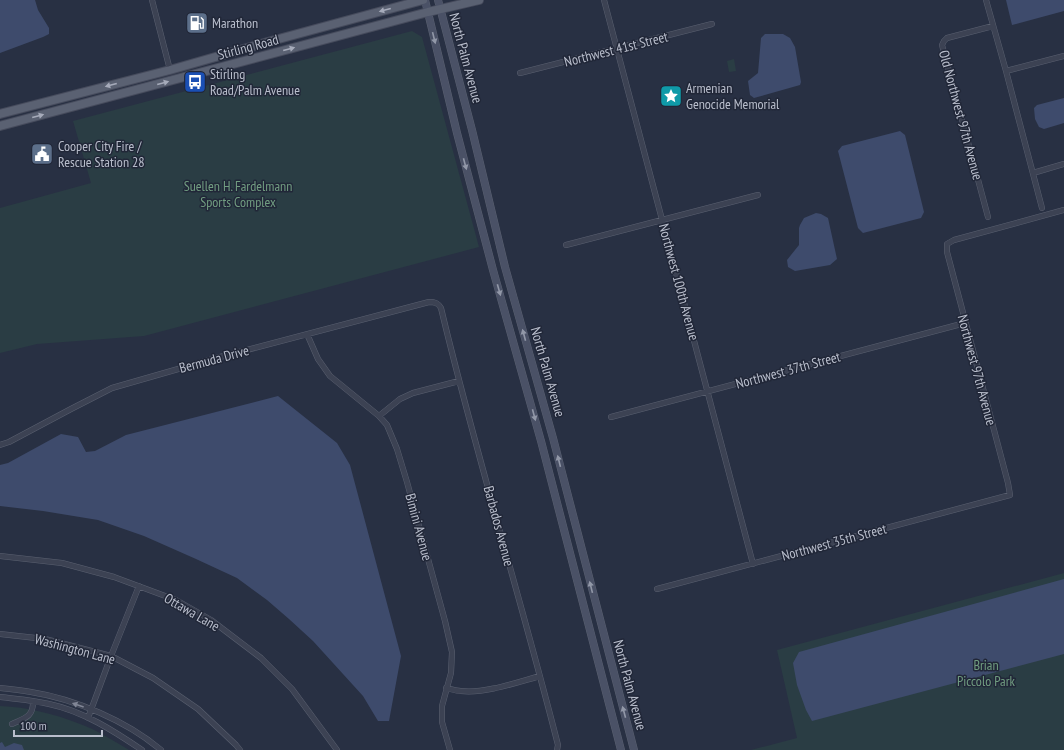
<svg xmlns="http://www.w3.org/2000/svg" width="1064" height="750" viewBox="0 0 1064 750" font-family="'PT Sans Narrow',sans-serif">
  <style>
    .green { fill: #2a3d44 }
    .water { fill: #3e4b6c }
    .lines { fill: none; stroke-linecap: round; stroke-linejoin: round }
    .minor-casing { stroke: #5a6070; stroke-width: 6 }
    .secondary-casing { stroke: #5a6070; stroke-width: 8 }
    .primary-casing { stroke: #464b5c; stroke-width: 10 }
    .minor { stroke: #3c4253; stroke-width: 5 }
    .secondary { stroke: #4a5166; stroke-width: 7 }
    .primary { stroke: #5a6172; stroke-width: 8 }
    .oneway { fill: #a6abba }
    .oneway2 { fill: #9298a8 }
    .oneway3 { fill: #818696 }
    .labels { text-anchor: middle; dominant-baseline: central; stroke-width: 3; stroke-linejoin: round; paint-order: stroke }
    .poi-label { font-size: 14px; fill: #b9becc; stroke: #212738; text-anchor: start }
    .street-label { font-size: 14px; fill: #b9becc; stroke: #212738 }
    .park-label { font-size: 14px; fill: #719d81; stroke: #212738 }
  </style>
  <rect width="100%" height="100%" fill="#283043"/>
  <!-- green -->
  <path class="green" d="M412,31l10,6 57,210 -335,89 -107,8 -37,9v-145l91,-25 -18,-62z
    M734,59l2,12 -7,1 -2,-11z
    M1064,573v177h-313l46,-12 -20,-88z
    M0,706c27,1 55,8 80,18 17,6 34,17 49,26h-129z"/>
  <!-- water -->
  <path class="water" d="M0,0h35l3,10 11,18v6l-6,3 -43,16z
    M1006,0h58v11l-52,14z
    M765,34h18l7,4 5,9 6,35 -1,3 -46,13 -4,-3 -2,-14 10,-8 3,-35z
    M1064,98v25l-20,6 -5,-2 -4,-8 -1,-11 3,-3z
    M900,131l5,4 19,77 -3,6 -58,15 -5,-5 -20,-77 4,-5z
    M816,213l5,1 7,4 9,41 -7,6 -35,6 -7,-4 -1,-7 12,-15v-17l1,-3 4,-7z
    M278,396l59,47 13,22 51,191 -12,65h-11l-15,-25 -50,-55 -24,-22 -22,-19 -30,-22 -41,-19 -52,-23 -46,-16 -55,-9 -43,-5v-41l8,-2 53,-29 17,3 8,15 9,-1 31,-16z
    M1064,579v75l-252,67 -6,-11 -9,-25 -4,-22 6,-11z
    M2,742l3,5 9,-4 8,2 2,5h-24v-7z"/>
  <g class="lines">
    <!-- minor casing -->
    <g class="minor-casing">
      <path id="minor" d="M152,0l18,70
        M604,0l149,564
        M986,0l20,71 36,137
        M1006,71l58,-15
        M520,73l192,-49
        M1033,173l31,-9
        M988,217l-46,-172 2,-4 3,-3 46,-12
        M566,245l192,-50
        M307,334l11,25 12,17 49,40 8,9 10,24 10,33 38,139 7,31 -1,21 -9,33v16l8,28
        M379,416l21,-17 13,-6 46,-12
        M611,417l354,-94
        M0,445l9,-3 62,-33 41,-21 108,-31 209,-55c6,0 9,1 12,6 35,147 80,291 117,437l-1,5
        M0,556l62,7 52,14 62,23 35,20 50,38 31,31 45,61
        M657,589l353,-94 -2,-12 -61,-231v-8l7,-4 110,-30
        M0,634l45,5 66,17 42,22 45,31 38,36 4,5
        M0,688c10,1 20,2 31,4 44,7 96,29 130,58
        M446,688c5,1 10,3 15,3 23,3 57,-9 79,-15
        M0,697c16,2 33,3 49,7 34,7 65,27 93,46
        M88,718l23,-62 28,-70
        M12,724c13,-6 21,-7 21,-22"/>
    </g>
    <!-- secondary casing -->
    <g class="secondary-casing">
      <path id="secondary" d="M425,0l32,133 36,137 48,171 80,309
        M438,0l34,130 33,137 48,171 81,312"/>
    </g>
    <!-- primary casing -->
    <g class="primary-casing">
      <path id="primary" d="M0,114l170,-44 105,-30 148,-40
        M0,126l428,-114 51,-12"/>
    </g>
    <!-- minor -->
    <use href="#minor" class="minor"/>
    <!-- secondary -->
    <use href="#secondary" class="secondary"/>
    <!-- primary -->
    <use href="#primary" class="primary"/>
  </g>
  <!-- one-way arrows -->
  <defs><path id="oneway-solid" d="M-6-.8H1V-3.2L6.5 0L1 3.2V.8H-6Z"/></defs>
  <g class="oneway">
    <use href="#oneway-solid" transform="translate(385 10) rotate(165)"/>
    <use href="#oneway-solid" transform="translate(289 49) rotate(-15)"/>
    <use href="#oneway-solid" transform="translate(163 83) rotate(-15)"/>
    <use href="#oneway-solid" transform="translate(111 85) rotate(165)"/>
    <use href="#oneway-solid" transform="translate(38 116) rotate(-15)"/>
  </g>
  <g class="oneway2">
    <use href="#oneway-solid" transform="translate(434 38) rotate(76)"/>
    <use href="#oneway-solid" transform="translate(465 164) rotate(75)"/>
    <use href="#oneway-solid" transform="translate(499 290) rotate(74)"/>
    <use href="#oneway-solid" transform="translate(524 335) rotate(-105)"/>
    <use href="#oneway-solid" transform="translate(534 415) rotate(75)"/>
    <use href="#oneway-solid" transform="translate(559 461) rotate(-104)"/>
    <use href="#oneway-solid" transform="translate(591 587) rotate(-104)"/>
    <use href="#oneway-solid" transform="translate(624 712) rotate(-105)"/>
  </g>
  <use class="oneway3" href="#oneway-solid" transform="translate(78 705) rotate(-161)"/>
  <!-- icons -->
  <defs>
    <g id="fuel-square" transform="scale(1.15)"><rect x="-9" y="-9" width="18" height="18" rx="4" fill="#5c6f8a" stroke="#212738"/><path d="M-5.5-6h7V0h2V4h1.3V-2.5L3-4.5l.8-.8L6-3V5H2.5V1h-1V6h-7ZM-4.2-4.7v3.2H.2V-4.7Z" fill="#fff"/></g>
    <g id="bus-square" transform="scale(1.15)"><rect x="-9" y="-9" width="18" height="18" rx="4" fill="#1a4fb4" stroke="#212738"/><path d="M-5-6H5V4H4V6H2V4H-2V6H-4V4H-5ZM-3.5-4V0h7V-4ZM-3.5 1.2v1.5H-2V1.2ZM2 1.2v1.5H3.5V1.2Z" fill="#fff"/></g>
    <g id="sight-square" transform="scale(1.15)"><rect x="-9" y="-9" width="18" height="18" rx="4" fill="#0f9aa8" stroke="#212738"/><path d="M0-6L1.8-2.2L6-1.7L2.9 1.2L3.7 5.4L0 3.3L-3.7 5.4L-2.9 1.2L-6-1.7L-1.8-2.2Z" fill="#fff"/></g>
    <g id="civic-square" transform="scale(1.15)"><rect x="-9" y="-9" width="18" height="18" rx="4" fill="#5c6f8a" stroke="#212738"/><path d="M-.6-6.5H3V-4.5H.6V-3L4-1V1h2V6H-6V1h2V-1L-.6-3ZM-1.2 2.5V6h2.4V2.5Z" fill="#fff"/></g>
  </defs>
  <g fill-rule="evenodd">
    <use href="#fuel-square" x="197" y="23"/>
    <use href="#bus-square" x="195" y="82"/>
    <use href="#sight-square" x="671" y="96"/>
    <use href="#civic-square" x="42" y="154"/>
  </g>
  <g class="labels">
    <!-- poi labels -->
    <g class="poi-label">
      <text x="212" y="23">Marathon</text>
      <text x="210" y="74">Stirling<tspan x="210" dy="16">Road/Palm Avenue</tspan></text>
      <text x="686" y="88">Armenian<tspan x="686" dy="16">Genocide Memorial</tspan></text>
      <text x="58" y="146">Cooper City Fire /<tspan x="58" dy="16">Rescue Station 28</tspan></text>
    </g>
    <!-- street labels -->
    <g class="street-label">
      <text transform="translate(248 47) rotate(-15)">Stirling Road</text>
      <text transform="translate(616 49) rotate(-14)">Northwest 41st Street</text>
      <text transform="translate(466 58) rotate(75)">North Palm Avenue</text>
      <text transform="translate(961 115) rotate(75)">Old Northwest 97th Avenue</text>
      <text transform="translate(679 282) rotate(75)">Northwest 100th Avenue</text>
      <text transform="translate(214 359) rotate(-15)">Bermuda Drive</text>
      <text transform="translate(788 370) rotate(-15)">Northwest 37th Street</text>
      <text transform="translate(977 370) rotate(75)">Northwest 97th Avenue</text>
      <text transform="translate(548 372) rotate(74)">North Palm Avenue</text>
      <text transform="translate(499 526) rotate(75)">Barbados Avenue</text>
      <text transform="translate(419 527) rotate(75)">Bimini Avenue</text>
      <text transform="translate(834 542) rotate(-15)">Northwest 35th Street</text>
      <text transform="translate(192 612) rotate(30)">Ottawa Lane</text>
      <text transform="translate(75 649) rotate(15)">Washington Lane</text>
      <text transform="translate(630 685) rotate(75)">North Palm Avenue</text>
    </g>
    <!-- park labels -->
    <g class="park-label">
      <text x="238" y="186">Suellen H. Fardelmann<tspan x="238" dy="16">Sports Complex</tspan></text>
      <text x="986" y="665">Brian<tspan x="986" dy="16">Piccolo Park</tspan></text>
    </g>
  </g>
  <!-- scale -->
  <path d="M14 730v6h88v-6" fill="none" stroke="#b9becc" stroke-width="2"/>
  <text x="20" y="730" font-size="12" fill="#b9becc" stroke="#212738" stroke-width="3" paint-order="stroke">100 m</text>
</svg>
